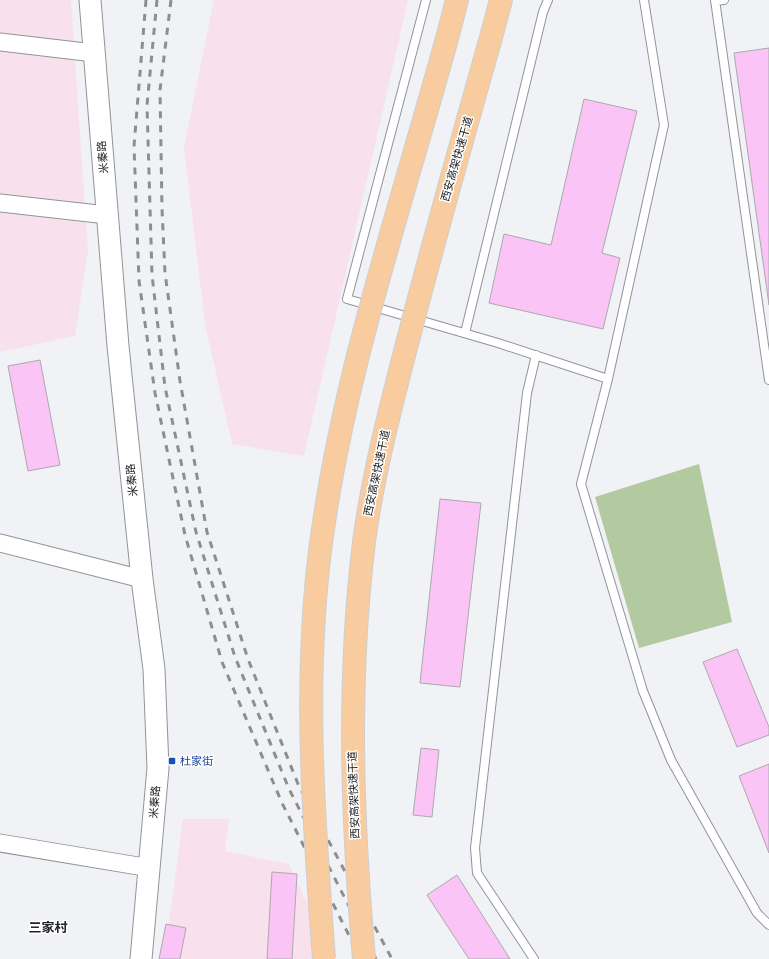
<svg xmlns="http://www.w3.org/2000/svg" width="769" height="959" viewBox="0 0 769 959" font-family="Bitter,'Noto Sans SC',serif">
  <style>
    .industrial { fill: #f8e1ec }
    .green { fill: #b3c9a0 }
    .building { fill: #fac4f7; stroke: #aca9ac }
    .lines { fill: none; stroke-linecap: round; stroke-linejoin: round }
    .service-casing { stroke: #919497; stroke-width: 10 }
    .minor-casing { stroke: #919497; stroke-width: 19 }
    .tertiary-casing { stroke: #919497; stroke-width: 23 }
    .trunk-casing { stroke: #cecfcf; stroke-width: 24 }
    .service { stroke: #fff; stroke-width: 8 }
    .minor { stroke: #fff; stroke-width: 17 }
    .tertiary { stroke: #fff; stroke-width: 21 }
    .trunk { stroke: #f8cc9f; stroke-width: 22 }
    .rail { stroke: #8c8e90; stroke-width: 3; stroke-dasharray: 7 7; stroke-linecap: butt }
    .trunk-bridge-casing { stroke: #cecfcf; stroke-width: 24; stroke-linecap: butt }
    .trunk-bridge { stroke: #f8cc9f; stroke-width: 22 }
    .transit-dot { fill: #1a4fb4; stroke: #fff; stroke-width: 1.5 }
    .labels { text-anchor: middle; dominant-baseline: central; stroke-width: 3; stroke-linejoin: round; paint-order: stroke }
    .street-label { font-size: 11px; fill: #222324; stroke: #fff }
    .transit-label { font-size: 11px; fill: #164399; stroke: #fff; text-anchor: start }
    .quarter-label { font-size: 13px; font-weight: bold; fill: #222324; stroke: #fff }
  </style>
  <rect width="100%" height="100%" fill="#f0f2f6"/>
  <!-- industrial -->
  <path class="industrial" d="M0,0h71l17,251 -13,85 -75,16z
    M214,0h194l-104,456 -72,-12 -27,-120 -21,-177z
    M183,819h46l-4,32 64,13 20,43 3,52h-148z"/>
  <!-- green -->
  <path class="green" d="M699,464l33,158 -93,26 -44,-151z"/>
  <!-- building -->
  <path class="building" d="M769,48v257l-35,-252z
    M584,99l53,12 -35,142 18,5 -17,71 -114,-26 15,-69 47,11z
    M40,360l20,105 -32,6 -20,-105z
    M440,499l41,4 -21,184 -40,-4z
    M737,649l32,78v8l-32,12 -34,-85z
    M421,748l18,2 -7,67 -19,-2z
    M769,764v89l-30,-77z
    M272,872l25,2 -5,85h-25z
    M457,875l53,84h-41l-42,-64z
    M166,924l20,4 -6,31h-21z"/>
  <g class="lines">
    <!-- service casing -->
    <g class="service-casing">
      <path id="service" d="M426,0l-79,299 151,44 110,36 -27,105 62,207 28,69 86,153 12,12
        M715,0l54,380
        M715,1l9,-1
        M465,333l78,-321 5,-12
        M608,379l56,-254 -20,-125
        M534,959l-57,-86 -2,-25 52,-455 9,-38"/>
    </g>
    <!-- minor casing -->
    <g class="minor-casing">
      <path id="minor" d="M0,42l94,11
        M0,203l107,12
        M0,543l142,36
        M0,843l150,25"/>
    </g>
    <!-- tertiary casing -->
    <g class="tertiary-casing">
      <path id="tertiary" d="M90,0l28,346 24,233 12,90 4,99 -17,191"/>
    </g>
    <!-- trunk casing -->
    <g class="trunk-casing">
      <path id="trunk" d="M449,31l8,-31
        M490,41l11,-41"/>
    </g>
    <!-- service -->
    <use href="#service" class="service"/>
    <!-- minor -->
    <use href="#minor" class="minor"/>
    <!-- tertiary -->
    <use href="#tertiary" class="tertiary"/>
    <!-- trunk -->
    <use href="#trunk" class="trunk"/>
    <!-- rail -->
    <path class="rail" d="M146,0l-12,146 5,135 16,112 30,142 37,127 60,141 79,156
      M157,0l-10,105 5,170 13,112 31,145 39,125 54,132 87,170
      M171,0l-11,90 2,119 3,64 15,108 27,151 41,127 50,125 94,175"/>
    <!-- trunk-bridge casing -->
    <g class="trunk-bridge-casing">
      <path id="trunk-bridge" d="M324,959c-10,-135 -21,-272 -4,-408 22,-175 83,-350 129,-520
        M364,959c-12,-139 -17,-278 0,-417 9,-68 27,-136 44,-202 26,-100 54,-200 82,-299"/>
    </g>
    <!-- trunk-bridge -->
    <use href="#trunk-bridge" class="trunk-bridge"/>
  </g>
  <!-- markers -->
  <rect class="transit-dot" x="168" y="757" width="8" height="8" rx="2"/>
  <g class="labels">
    <!-- street labels -->
    <g class="street-label">
      <text transform="translate(103 157) rotate(-95)">米秦路</text>
      <text transform="translate(457 159) rotate(-74)">西安高架快速干道</text>
      <text transform="translate(377 473) rotate(-78)">西安高架快速干道</text>
      <text transform="translate(132 480) rotate(-96)">米秦路</text>
      <text transform="translate(354 795) rotate(-92)">西安高架快速干道</text>
      <text transform="translate(155 802) rotate(-86)">米秦路</text>
    </g>
    <!-- transit labels -->
    <g class="transit-label">
      <text x="180" y="761">杜家街</text>
    </g>
    <!-- quarter labels -->
    <g class="quarter-label">
      <text x="48" y="927">三家村</text>
    </g>
  </g>
</svg>
